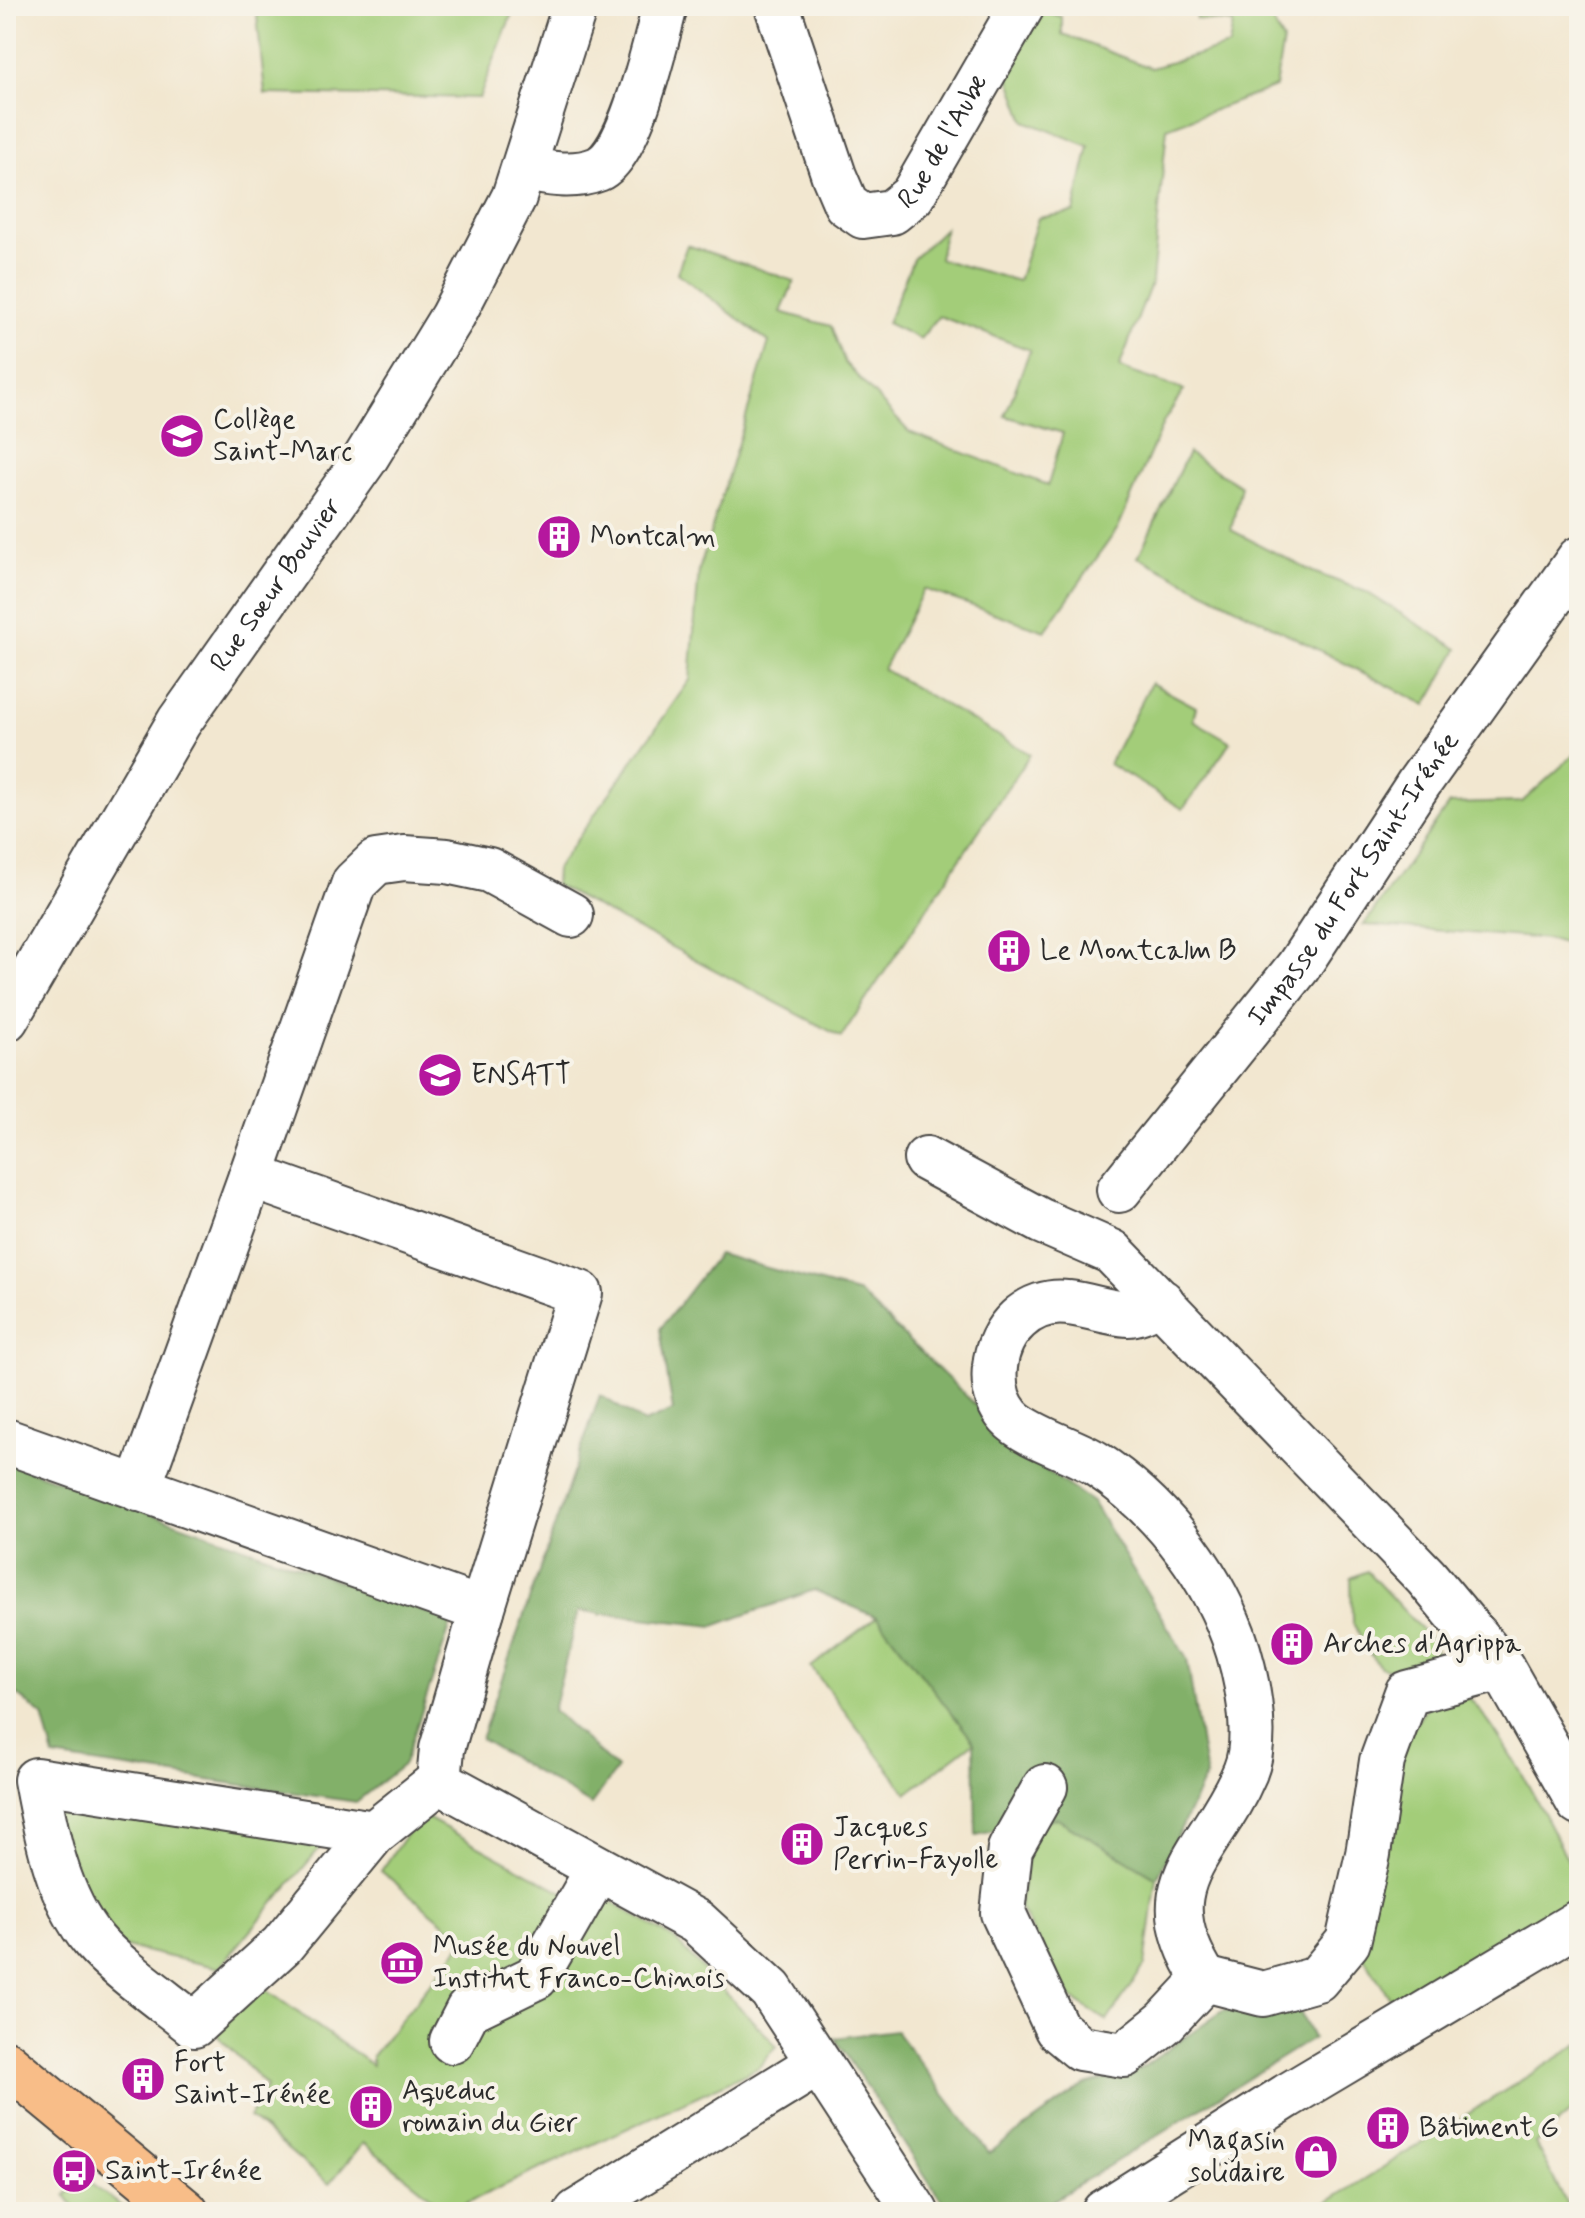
<svg xmlns="http://www.w3.org/2000/svg" width="1585" height="2218" viewBox="0 0 1585 2218" font-family="Mynerve,sans-serif">
  <style>
    .green { fill: #a3cd79; stroke: #677c52; stroke-width: 2 }
    .forest { fill: #82b069; stroke: #566e4a; stroke-width: 2 }
    .lines { fill: none; stroke-linecap: round; stroke-linejoin: round }
    .minor-casing { stroke: #494744; stroke-width: 48 }
    .major-casing { stroke: #494744; stroke-width: 48 }
    .minor { stroke: #fff; stroke-width: 44 }
    .major { stroke: #f8bd88; stroke-width: 44 }
    .labels { text-anchor: middle; dominant-baseline: central; stroke-width: 8; stroke-linejoin: round; paint-order: stroke }
    .street-label { font-size: 28px; fill: #2b2b2b; stroke: #f7f3e8 }
    .poi-label { font-size: 28px; fill: #2b2b2b; stroke: #f7f3e8; text-anchor: start }
  </style>
  <rect width="100%" height="100%" fill="#f7f3e8"/>
  <filter id="ink" filterUnits="userSpaceOnUse"><feTurbulence type="fractalNoise" baseFrequency=".0125" numOctaves="2"/><feDisplacementMap in="SourceGraphic" scale="16" xChannelSelector="R" yChannelSelector="G"/><feConvolveMatrix kernelMatrix="1 2 1 2 8 2 1 2 1" color-interpolation-filters="sRGB"/></filter>
  <filter id="wash" filterUnits="userSpaceOnUse"><feTurbulence type="fractalNoise" baseFrequency=".006" numOctaves="4" result="noise"/><feDisplacementMap in="SourceGraphic" scale="32" xChannelSelector="R" yChannelSelector="G"/><feGaussianBlur stdDeviation="1.8" result="paint"/><feColorMatrix in="noise" values="0 0 0 0 0 0 0 0 0 0 0 0 0 0 0 0 0 1.4 0 .05"/><feComposite in="paint" operator="in"/></filter>
  <g filter="url(#wash)">
    <rect width="100%" height="100%" fill="#f2e7d0"/>
    <!-- green -->
    <path class="green" d="M256,6h259l-36,92 -214,-4z
      M1199,6h65l19,35 -8,46 -108,41 -15,153 -33,87 65,22 -20,31 -46,107 -73,103 -121,-42 -41,80 147,85 -189,283 -286,-152 1,-16 134,-189 9,-110 70,-228 -92,-69 10,-28 107,36 -13,31 50,14 14,37 64,69 139,53 15,-52 -58,-17 25,-66 -91,-34 -19,23 -33,-16 26,-64 32,-31 -6,31 79,22 20,-63 36,-6 15,-66 -64,-25 -20,-54 34,-58 23,8v17l89,34 78,-22 4,-23 -37,-4z
      M1188,453l53,33 -10,44 82,42 53,20 92,57 -32,56 -288,-148z
      M1151,683l45,24 -3,13 38,22 -48,67 -74,-45z
      M1577,752l2,195 -31,-8 -184,-14 85,-121 73,-2z
      M1367,1571l66,71 6,20 -45,9 -15,-4 -27,-45 -1,-44z
      M877,1617l97,125 -67,51 -96,-126z
      M1468,1696c47,55 77,122 111,185v14l-179,119 -40,-63 45,-213 30,-41z
      M50,1789l275,53 -106,126 -102,-23 -54,-84z
      M420,1814l172,94 10,-12 72,43 103,107 -19,22 -309,143 -86,-68 -34,41 -80,-67 18,-31 -61,-62 49,-42 117,83v-9l93,-116 -84,-69z
      M1056,1818l101,60 -12,87 -38,56 -37,-24 -51,-90 14,-85z
      M1579,2044v61l-44,38 36,69h-259z
      M84,2179l46,33h-52l-12,-17z"/>
    <!-- forest -->
    <path class="forest" d="M718,1254l142,40 177,170 56,39 94,156 19,117 -49,102 -101,-60 -80,17 -2,-93 -97,-125 -63,-27 -100,36 -136,-15 -25,99 64,59 -26,36 -110,-66 119,-344 44,28 29,-12 -13,-82z
      M6,1462l446,159 -48,143 -48,38 -302,-45 -11,-41 -35,-29 -2,-9z
      M1295,2002l18,36 -278,174h-86l-114,-174 60,-8 94,123 96,-68 55,-16 83,-58z"/>
  </g>
  <g filter="url(#ink)">
    <g class="lines">
      <!-- minor casing -->
      <g class="minor-casing">
        <g id="minor">
          <path id="s1" d="M777,6l57,170 12,28 17,12 29,-4 20,-16 110,-190"/>
          <path d="M525,167c22,8 50,11 73,2 33,-15 58,-128 67,-163"/>
          <path id="s2" d="M6,1019l173,-297 186,-263 87,-142 62,-120 61,-191"/>
          <path d="M926,1159l115,62 71,31 314,325 76,91 77,135"/>
          <path d="M251,1176l103,-293 22,-21 28,-4 43,3 42,9 82,45"/>
          <path id="s3" d="M1119,1190l179,-223 121,-184 160,-224"/>
          <path d="M1162,1302c-10,4 -24,12 -34,12 -20,-1 -40,-9 -60,-11 -39,-5 -70,27 -73,64 -2,19 2,36 14,50 17,19 63,32 86,46 62,40 112,103 138,172 13,36 27,101 12,137 -35,83 -102,111 -40,207"/>
          <path d="M6,1441l476,169 -40,139 -3,32 258,141 74,68 145,222"/>
          <path d="M138,1489l113,-313 329,117 -98,317"/>
          <path d="M1045,1787l-35,62 -7,64 54,116 23,19 44,7 41,-33 40,-43 58,15 54,-15 31,-37 20,-88 14,-93 25,-68 95,-25"/>
          <path d="M374,1833l-338,-53c10,54 22,118 58,161 22,26 72,61 100,84l88,-80 92,-112 65,-52"/>
          <path d="M452,2041l16,-31 68,-33 62,-108"/>
          <path d="M577,2212l240,-148"/>
          <path d="M1104,2212l183,-116 292,-174"/>
        </g>
      </g>
      <!-- major casing -->
      <g class="major-casing">
        <path id="major" d="M6,2063l180,149"/>
      </g>
      <!-- minor -->
      <use href="#minor" class="minor"/>
      <!-- major -->
      <use href="#major" class="major"/>
    </g>
  </g>
  <!-- icons -->
  <defs>
    <g id="school-disc" transform="scale(2.3)"><circle r="9.5" fill="#b5179e" stroke="#f7f3e8"/><path d="M0-5L7-2L0 1L-7-2ZM-4 1L0 2.5L4 1V4Q0 6-4 4Z" fill="#fff"/></g>
    <g id="building-disc" transform="scale(2.3)"><circle r="9.5" fill="#b5179e" stroke="#f7f3e8"/><path d="M-4-6H4V6H1V3H-1V6H-4ZM-2.5-4.3h1.7v1.8h-1.7ZM.8-4.3h1.7v1.8H.8ZM-2.5-1h1.7V.8h-1.7ZM.8-1h1.7V.8H.8Z" fill="#fff"/></g>
    <g id="university-disc" transform="scale(2.3)"><circle r="9.5" fill="#b5179e" stroke="#f7f3e8"/><path d="M0-5L7-2L0 1L-7-2ZM-4 1L0 2.5L4 1V4Q0 6-4 4Z" fill="#fff"/></g>
    <g id="museum-disc" transform="scale(2.3)"><circle r="9.5" fill="#b5179e" stroke="#f7f3e8"/><path d="M0-6L6-3V-2H-6V-3ZM-5-1h2V3h-2ZM-1-1h2V3h-2ZM3-1h2V3H3ZM-6 4H6V6H-6Z" fill="#fff"/></g>
    <g id="shop-disc" transform="scale(2.3)"><circle r="9.5" fill="#b5179e" stroke="#f7f3e8"/><path d="M-5-2.5h2.3a2.7 3.5 0 0 1 5.4 0H5L5.5 6h-11ZM-1.5-2.5h3a1.5 2.3 0 0 0-3 0Z" fill="#fff"/></g>
    <g id="bus-disc" transform="scale(2.3)"><circle r="9.5" fill="#b5179e" stroke="#f7f3e8"/><path d="M-5-6H5V4H4V6H2V4H-2V6H-4V4H-5ZM-3.5-4V0h7V-4ZM-3.5 1.2v1.5H-2V1.2ZM2 1.2v1.5H3.5V1.2Z" fill="#fff"/></g>
  </defs>
  <g fill-rule="evenodd">
    <use href="#school-disc" x="182" y="436"/>
    <use href="#building-disc" x="559" y="537"/>
    <use href="#building-disc" x="1009" y="951"/>
    <use href="#university-disc" x="440" y="1075"/>
    <use href="#building-disc" x="1292" y="1644"/>
    <use href="#building-disc" x="802" y="1844"/>
    <use href="#museum-disc" x="402" y="1963"/>
    <use href="#building-disc" x="143" y="2079"/>
    <use href="#building-disc" x="371" y="2107"/>
    <use href="#building-disc" x="1388" y="2128"/>
    <use href="#shop-disc" x="1316" y="2157"/>
    <use href="#bus-disc" x="74" y="2171"/>
  </g>
  <g class="labels">
    <!-- street labels -->
    <g class="street-label">
      <text stroke="none"><textPath href="#s1" startOffset="348">Rue de l'Aube</textPath></text>
      <text stroke="none"><textPath href="#s2" startOffset="512">Rue Sœur Bouvier</textPath></text>
      <text stroke="none"><textPath href="#s3" startOffset="390">Impasse du Fort Saint-Irénée</textPath></text>
    </g>
    <!-- poi labels -->
    <g class="poi-label">
      <text x="213" y="420">Collège<tspan x="213" dy="32">Saint-Marc</tspan></text>
      <text x="590" y="537">Montcalm</text>
      <text x="1040" y="951">Le Montcalm B</text>
      <text x="471" y="1075">ENSATT</text>
      <text x="1323" y="1644">Arches d'Agrippa</text>
      <text x="833" y="1828">Jacques<tspan x="833" dy="32">Perrin-Fayolle</tspan></text>
      <text x="433" y="1947">Musée du Nouvel<tspan x="433" dy="32">Institut Franco-Chinois</tspan></text>
      <text x="174" y="2063">Fort<tspan x="174" dy="32">Saint-Irénée</tspan></text>
      <text x="402" y="2091">Aqueduc<tspan x="402" dy="32">romain du Gier</tspan></text>
      <text x="1419" y="2128">Bâtiment G</text>
      <text x="1285" y="2141" text-anchor="end">Magasin<tspan x="1285" dy="32">solidaire</tspan></text>
      <text x="105" y="2171">Saint-Irénée</text>
    </g>
  </g>
  <!-- margin -->
  <rect width="1585" height="2218" fill="none" stroke="#f7f3e8" stroke-width="32"/>
</svg>
